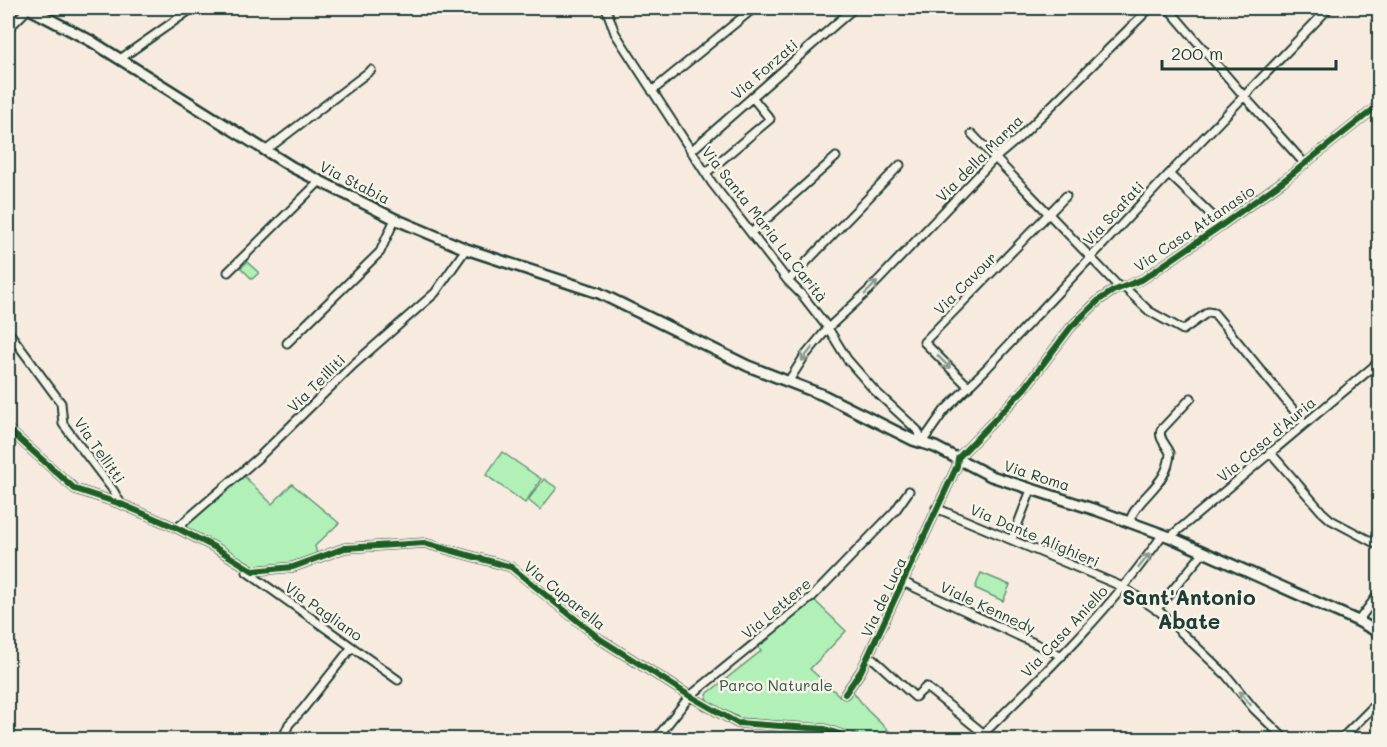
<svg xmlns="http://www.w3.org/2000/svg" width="1387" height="747" viewBox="0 0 1387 747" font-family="Mali,sans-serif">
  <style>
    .green { fill: #b1f1b8; stroke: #689776; stroke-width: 1.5 }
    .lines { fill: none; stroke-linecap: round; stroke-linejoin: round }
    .minor-casing { stroke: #1f3d34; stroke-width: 11 }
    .major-casing { stroke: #1f3d34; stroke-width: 14 }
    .minor { stroke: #f7f3e8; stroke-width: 7 }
    .major { stroke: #f7f3e8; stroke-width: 9 }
    .cycleway-casing { stroke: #f7f3e8; stroke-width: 10 }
    .cycleway { stroke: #1b5e20; stroke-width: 6 }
    .oneway { stroke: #8b988e }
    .labels { text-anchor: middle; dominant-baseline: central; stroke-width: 5; stroke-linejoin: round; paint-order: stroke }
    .street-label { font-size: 15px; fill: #1f3d34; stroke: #f7f3e8 }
    .park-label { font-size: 15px; fill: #355848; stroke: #f7f3e8 }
    .district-label { font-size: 21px; font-weight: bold; fill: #1f3d34; stroke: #f7f3e8 }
  </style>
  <rect width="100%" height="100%" fill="#f7ebdf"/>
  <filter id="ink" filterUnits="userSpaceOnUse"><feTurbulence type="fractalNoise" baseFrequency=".0167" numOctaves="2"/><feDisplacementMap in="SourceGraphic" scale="12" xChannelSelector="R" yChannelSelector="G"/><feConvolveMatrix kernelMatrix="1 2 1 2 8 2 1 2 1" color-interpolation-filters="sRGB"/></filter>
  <g filter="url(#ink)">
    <!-- green -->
    <path class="green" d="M247,262l12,11 -7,6 -11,-11z
      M502,452l39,27 -16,24 -39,-28z
      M242,474l30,30 20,-20 47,39 -24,23 2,8 -30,10 -32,2 -72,-39z
      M544,479l13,9 -17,22 -12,-10z
      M981,573l29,12 -7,16 -28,-13z
      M814,600l32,31 -36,38 32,29 10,-8 15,20 25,24 -6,5h-22l-42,-13 -82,-8 -30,-14 -4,-6 2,-5 53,-42 -3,-4 11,-8v-2z"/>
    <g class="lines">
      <!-- minor casing -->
      <g class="minor-casing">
        <path id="minor" d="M606,8l9,25 97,150 76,98 15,15 25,32 19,31 27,31 43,40 6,11
          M1168,8l75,87 62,69
          M8,29l21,-21
          M120,59l73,-51
          M652,91l102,-83
          M972,134l148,154
          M265,151l106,-81
          M691,151l163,-143
          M706,173l64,-54 -18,-22
          M1169,174l53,51
          M751,233l85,-76
          M228,272l92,-91
          M788,281l112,-116
          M1124,287l25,24 34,19 25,-18 6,1 91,111
          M8,331l53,72 2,21 50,66 8,14
          M287,343l93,-91 15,-33
          M788,382l16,-25 24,-29 41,-38 125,-131 26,-22 130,-129
          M969,387l-45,-45 142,-146
          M8,429l67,60 46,15 56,24 39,20 37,23 40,-4 52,-19 79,-5 87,24 89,72 90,57 47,27 88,6 31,11
          M923,441l21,-30 42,-42 183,-195 160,-166
          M1270,452l52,60 9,8 49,26
          M936,508l187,79 37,25 66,63 28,34 32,31
          M1129,522c10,-28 39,-36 41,-69 -3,-8 -12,-14 -9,-23l30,-32
          M177,528l81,-70 96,-94 81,-71 31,-44
          M1170,537l210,-176
          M1012,539l19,-49
          M247,572l151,108
          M903,582l159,74
          M1156,610l48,-58
          M1358,621l22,-29
          M869,655l46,42 11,-10 57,46
          M845,694l16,-23 96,-205 1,-8 67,-70 46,-61 28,-27 14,-9 30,-12 79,-54 61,-44 97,-77
          M282,740l7,-16 14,-15 49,-62
          M655,740l35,-44 123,-100 82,-85 14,-20
          M977,740c66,-65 133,-129 186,-206
          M1340,740l40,-40"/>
      </g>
      <!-- major casing -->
      <g class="major-casing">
        <path id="major" d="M28,8l63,33 201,126 103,52 71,30 133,44 149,73 75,29 90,45 22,7 56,29 105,34 74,27 188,84 22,12"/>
      </g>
      <!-- minor -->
      <use href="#minor" class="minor"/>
      <!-- major -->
      <use href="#major" class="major"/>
      <!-- cycleway casing -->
      <g class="cycleway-casing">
        <path id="cycleway" d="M8,429l67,60 46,15 56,24 39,20 37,23 40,-4 52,-19 79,-5 87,24 89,72 90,57 47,27 88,6 31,11
          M845,694l16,-23 96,-205 1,-8 67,-70 46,-61 28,-27 14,-9 30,-12 79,-54 61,-44 97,-77"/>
      </g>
      <!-- cycleway -->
      <use href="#cycleway" class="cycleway"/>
    </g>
    <!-- one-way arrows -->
    <defs><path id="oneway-shaft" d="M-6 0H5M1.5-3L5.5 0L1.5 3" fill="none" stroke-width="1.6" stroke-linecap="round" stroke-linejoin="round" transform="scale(1.5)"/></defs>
    <g class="oneway">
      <use href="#oneway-shaft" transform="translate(871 288) rotate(-45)"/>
      <use href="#oneway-shaft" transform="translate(807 354) rotate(128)"/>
      <use href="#oneway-shaft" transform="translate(944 362) rotate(45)"/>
      <use href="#oneway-shaft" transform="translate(1144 561) rotate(-52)"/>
      <use href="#oneway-shaft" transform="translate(1245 698) rotate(-129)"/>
    </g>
  </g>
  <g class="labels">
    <!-- street labels -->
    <g class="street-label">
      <text transform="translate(764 69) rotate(-41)">Via Forzati</text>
      <text transform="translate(979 158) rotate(-45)">Via della Marna</text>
      <text transform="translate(355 182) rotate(27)">Via Stabia</text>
      <text transform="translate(1113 213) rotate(-47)">Via Scafati</text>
      <text transform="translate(765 224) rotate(52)">Via Santa Maria La Carità</text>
      <text transform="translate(1194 228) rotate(-34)">Via Casa Attanasio</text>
      <text transform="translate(965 283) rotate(-45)">Via Cavour</text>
      <text transform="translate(316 383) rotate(-45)">Via Teilliti</text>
      <text transform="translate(1266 439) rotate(-40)">Via Casa d'Auria</text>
      <text transform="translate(100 450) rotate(55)">Via Tellitti</text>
      <text transform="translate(1037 475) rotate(18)">Via Roma</text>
      <text transform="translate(1035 535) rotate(23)">Via Dante Alighieri</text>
      <text transform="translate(565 595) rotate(39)">Via Cuparella</text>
      <text transform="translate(883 597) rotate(-65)">Via de Luca</text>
      <text transform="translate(988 607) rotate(25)">Viale Kennedy</text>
      <text transform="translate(776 608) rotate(-40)">Via Lettere</text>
      <text transform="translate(324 611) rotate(35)">Via Pagliano</text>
      <text transform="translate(1064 631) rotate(-47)">Via Casa Aniello</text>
    </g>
    <!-- park labels -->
    <g class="park-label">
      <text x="776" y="685">Parco Naturale</text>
    </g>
    <!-- district labels -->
    <g class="district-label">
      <text x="1189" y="596">Sant'Antonio<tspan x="1189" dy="24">Abate</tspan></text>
    </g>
  </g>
  <!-- margin -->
  <rect width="1387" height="747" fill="none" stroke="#f7f3e8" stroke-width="30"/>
  <rect x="15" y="15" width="1357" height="717" fill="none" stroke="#1f3d34" stroke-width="2" filter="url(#ink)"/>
  <!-- scale -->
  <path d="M1162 60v9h174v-9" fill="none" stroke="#1f3d34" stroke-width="3"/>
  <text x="1171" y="60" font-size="18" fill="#1f3d34" stroke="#f7f3e8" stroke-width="4.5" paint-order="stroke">200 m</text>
</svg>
